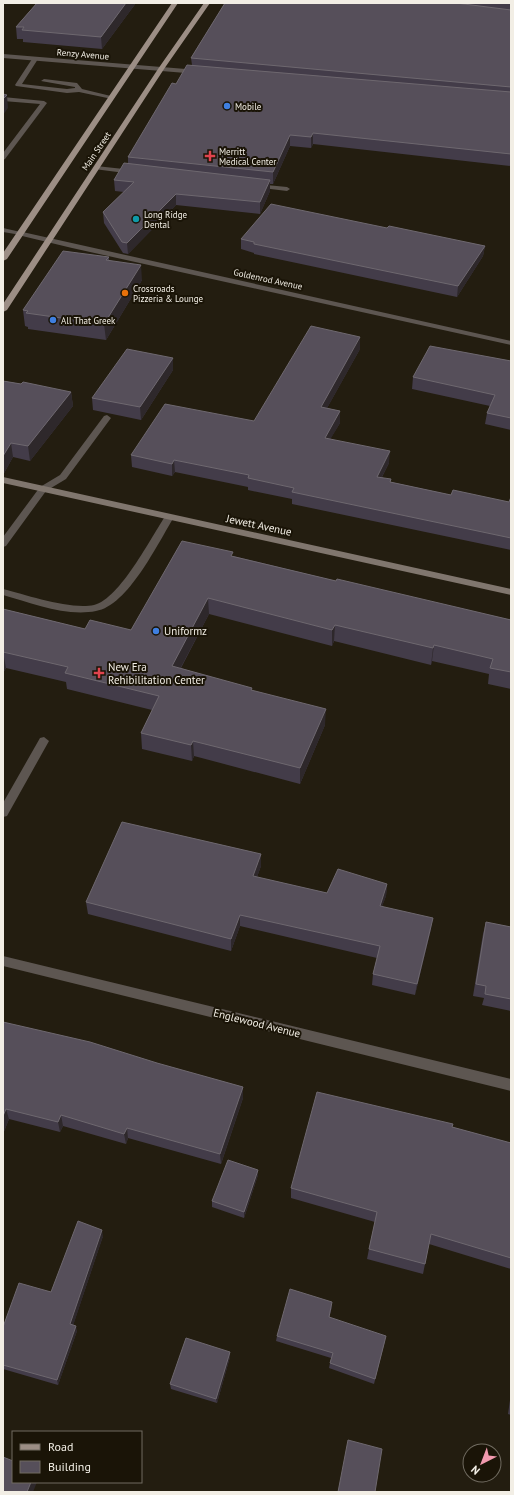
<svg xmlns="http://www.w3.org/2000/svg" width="514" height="1495" viewBox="0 0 514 1495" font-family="'PT Sans',sans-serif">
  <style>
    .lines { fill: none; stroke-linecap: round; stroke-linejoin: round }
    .service { fill: #5d5651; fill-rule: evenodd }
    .minor { fill: #5d5651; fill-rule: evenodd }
    .secondary { fill: #80766e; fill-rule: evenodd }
    .primary { fill: #9c8e85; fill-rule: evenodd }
    .wall { fill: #433c49 }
    .shaded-wall { fill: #2e282b }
    .building { fill: #564f5a; stroke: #6e686f }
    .shop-dot { fill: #3f7fe0; stroke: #1a1407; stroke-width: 1.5 }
    .health-dot { fill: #e0444e; stroke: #1a1407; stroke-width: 1.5 }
    .culture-dot { fill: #0f9aa8; stroke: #1a1407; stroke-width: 1.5 }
    .food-dot { fill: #e8710a; stroke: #1a1407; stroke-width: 1.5 }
    .labels { text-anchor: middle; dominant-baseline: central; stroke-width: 4; stroke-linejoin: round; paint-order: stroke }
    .far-street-label { font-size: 9px; fill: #f2eee5; stroke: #1a1407 }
    .far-poi-label { font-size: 9px; fill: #f2eee5; stroke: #1a1407; text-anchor: start }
    .street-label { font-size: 11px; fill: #f2eee5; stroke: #1a1407 }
    .poi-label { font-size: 11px; fill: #f2eee5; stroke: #1a1407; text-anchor: start }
  </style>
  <rect width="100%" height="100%" fill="#231d10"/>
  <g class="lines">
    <!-- service -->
    <path class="service" d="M35,57l3,2 -16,25 45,5 8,-1v-1l-34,-6 3,-2 33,4 5,6 33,8 -3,2 -33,-7 -12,1 -51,-7 -1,-1 17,-26z
      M3,97l41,4 3,2 -42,56 -2,1v-7l37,-49 -37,-3z
      M96,166l37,4 3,2 -3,2 -39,-5 -1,-1z
      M256,184l31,3 3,2 -3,2 -33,-4 -1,-1z
      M3,228l22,5 -4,2 -18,-3z
      M107,415l4,3 -45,61 -20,12 -40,55 -3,1v-10l37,-50 20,-12 44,-59z
      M169,514l5,3c-16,26 -46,89 -78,94 -30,6 -64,-8 -93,-16v-6c24,6 67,21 91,16 26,-6 57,-68 72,-90z
      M44,737l5,4 -42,75 -4,1v-14l37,-65z"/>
    <!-- minor -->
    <path class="minor" d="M3,54l195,16 3,2 -3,2 -195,-16z
      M18,231l493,110v4l-439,-97 -54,-13z
      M3,956l508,123v12l-508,-125z"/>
    <!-- secondary -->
    <path class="secondary" d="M3,477l508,112v6l-508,-112z"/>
    <!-- primary -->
    <path class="primary" d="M172,3h6l-171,256 -4,2v-8z
      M204,3h6l-46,66 -157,241 -4,2v-8l155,-235z"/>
  </g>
  <!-- wall -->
  <path class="wall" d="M37,3h99l-34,46 -79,-7v-3h-6l-1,-12z
    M225,3h286v163l-198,-22 -2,4 -21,-2 -17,38h-3v7l-10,23 -84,-9 -48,49 -5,-1 -19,-30 -1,-11 21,-20 -9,-1 -1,-11 14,-16v-7l48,-73 16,-19 -1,-7z
    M387,228l98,18 -2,10 -26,41 -203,-43v-1l-13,-4v-10z
    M109,257v3l33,20 -36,60 -78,-11v-2l-3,-1 -2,-16z
    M360,349l-33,59 13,3v12l-10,16 59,24 -7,14 9,5 60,13 58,7 2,-5v53l-219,-46v-5l-44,-9v-3l-73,-15 -3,4 -40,-9 -1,-12 123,-34z
    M173,358v12l-32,50 -48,-10 -1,-12z
    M511,361v69l-26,-6 2,-11 3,-7 -78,-17 1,-12z
    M3,381l68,11 2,14 -43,55 -17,-4 -10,18z
    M233,556l103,25 175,39v69l-23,-5 1,-10 -57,-13 -1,4 -97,-24 -2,5 -123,-32 -28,54 71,23 73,34 -25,59 -106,-28 -2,5 -50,-12 -1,-16 11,-23 -85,-21 -1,-7 -60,-14 -3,5v-64l82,20 46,1z
    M261,854v12l-4,11 70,16 60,-9 -1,12 -4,10 49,23 -16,66 -43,-10 1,-11 4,-16 -137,-32 -9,25 -143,-37 -2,-12z
    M486,922l25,5v84l-29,-6 2,-7 -11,-2 10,-62z
    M3,1022l240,65v11l-22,66 -93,-26 -2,6 -63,-18 -3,6 -51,-13 -6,15z
    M452,1127l59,16v126l-82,-25 -6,30 -56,-15 2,-10 6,-27 -84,-24v-10z
    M258,1175l-14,43 -32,-11v-6z
    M103,1236l-30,89 4,6 -19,54 -55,-16v-42l48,-35z
    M332,1307l-3,10 56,24 -11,43 -45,-16 2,-10 -55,-17 1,-5z
    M230,1357l-13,46 -46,-14 -1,-5z
    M511,1393v22l-3,-1z"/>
  <!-- shaded-wall -->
  <path class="shaded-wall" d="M126,3h10l-34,46 -1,-12z
    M7,95l1,13 -5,7v-16z
    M313,133v11l-2,4v-11z
    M290,135v11l-17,38v-12z
    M270,180v11l-10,23v-12z
    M176,194v11l-48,49 -1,-11z
    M485,246l-2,10 -26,41 1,-11z
    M141,265l1,15 -36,60 -2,-16z
    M360,337v12l-39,70v-12z
    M173,358v12l-32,50 -1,-13z
    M71,392l2,14 -43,55 -2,-15z
    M340,411v12l-16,27 1,-12z
    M11,443l2,14 -10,18v-19z
    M390,451l-1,12 -13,25 1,-11z
    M174,460l1,12 -3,4v-12z
    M208,598l1,16 -36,68 -1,-16z
    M335,625l-1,16 -2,5v-16z
    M434,645l-2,16 -1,4 2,-17z
    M3,652l3,16 -3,5z
    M326,709l-1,16 -25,59v-16z
    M193,741l1,15 -2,5 -1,-16z
    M261,854v12l-8,22v-12z
    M387,884l-1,12 -8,21 2,-11z
    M240,915v11l-9,25v-12z
    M433,918l-2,11 -16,66 2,-11z
    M243,1087v11l-22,66 -1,-10z
    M6,1109l3,10 -6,15v-18z
    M61,1115l2,11 -3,6 -2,-10z
    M127,1128l1,10 -2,6 -2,-10z
    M258,1170v5l-14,43v-6z
    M102,1230l1,6 -31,93 -2,-5z
    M332,1302v5l-4,15z
    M76,1326l1,5 -19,54 -1,-5z
    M230,1352v5l-13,46 -1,-4z
    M31,1482h6l-4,10h-6z"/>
  <!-- building -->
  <path class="building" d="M37,3h89l-25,34 -79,-7 2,-3h-8z
    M225,3h231l55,7v77l-320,-29z
    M187,65l324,27v62l-198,-21 -2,4 -21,-2 -17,37 -145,-15 44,-74 4,1z
    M3,94l4,1 -4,4z
    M124,163l146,17 -10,22 -84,-8 -49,49 -5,-1 -19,-30 31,-30 -20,-2z
    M271,204l116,24 2,-2 96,20 -27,40 -204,-42v-2l-13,-3z
    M63,251l46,6 -3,3 35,5 -37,59 -78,-11 2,-2 -5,-1z
    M311,326l49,11 -39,70 19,4 -15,27 65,13 -13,26 14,2 -1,3 61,13 2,-5 56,12 2,-5v41l-219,-46 2,-4 -46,-10 1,-3 -75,-15 -2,4 -41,-9 34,-51 89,17z
    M430,346l81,15v57l-24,-5 8,-18 -82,-18z
    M127,349l46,9 -33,49 -48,-9z
    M3,381l18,3 2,-2 48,10 -43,54 -17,-3 -8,13z
    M182,541l51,11 -2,4 105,25 1,-2 174,41v52l-21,-4 3,-9 -59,-14 -1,3 -98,-23 -3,5 -124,-32 -36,68 80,22 -1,2 75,19 -26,59 -107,-27 -2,4 -50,-12 18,-37 -94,-23 3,-6 -65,-15v-43l82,20 5,-9 41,10z
    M122,822l139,32 -8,22 74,17 11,-24 49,15 -7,22 53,12 -16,66 -44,-10 7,-28 -140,-31 -9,24 -145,-37z
    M486,922l25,5v72l-26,-5 1,-8 -10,-2z
    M3,1022l87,20 67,21 86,24 -23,67 -93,-26 -3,6 -63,-19 -3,7 -52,-13 -3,7z
    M317,1092l136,32 -1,3 59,16v115l-80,-24 -6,30 -56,-15 8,-37 -86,-24z
    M228,1160l30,10 -14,42 -32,-11z
    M78,1221l24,9 -32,94 6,2 -19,54 -54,-15v-38l16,-44 32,9z
    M290,1289l42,13 -3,15 57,19 -11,43 -45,-16 3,-10 -56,-17z
    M186,1338l44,14 -14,47 -46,-15z
    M348,1440l34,9 -7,43h-37z
    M3,1457l10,4v21h18l-4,10h-24z"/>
  <!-- markers -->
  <g class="shop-dot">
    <circle cx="227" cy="106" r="4"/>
    <circle cx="53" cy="320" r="4"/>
    <circle cx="156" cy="631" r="4"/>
  </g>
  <g class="health-dot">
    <path d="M208 150h4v4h4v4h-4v4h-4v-4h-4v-4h4z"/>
    <path d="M97 667h4v4h4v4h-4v4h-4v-4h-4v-4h4z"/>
  </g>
  <circle class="culture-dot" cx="136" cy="219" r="4"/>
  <circle class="food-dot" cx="125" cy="293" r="4"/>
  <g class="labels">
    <!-- far-street labels -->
    <g class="far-street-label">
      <text transform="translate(83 54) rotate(5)">Renzy Avenue</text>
      <text transform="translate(96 151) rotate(-56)">Main Street</text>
      <text transform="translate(268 279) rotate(12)">Goldenrod Avenue</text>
    </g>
    <!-- far-poi labels -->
    <g class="far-poi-label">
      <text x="235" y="106">Mobile</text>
      <text x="219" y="151">Merritt<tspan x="219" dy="10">Medical Center</tspan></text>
      <text x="144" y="214">Long Ridge<tspan x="144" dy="10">Dental</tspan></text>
      <text x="133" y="288">Crossroads<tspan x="133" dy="10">Pizzeria &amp; Lounge</tspan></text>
      <text x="61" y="320">All That Greek</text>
    </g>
    <!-- street labels -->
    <g class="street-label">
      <text transform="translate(259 525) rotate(12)">Jewett Avenue</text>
      <text transform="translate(257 1023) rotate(14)">Englewood Avenue</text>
    </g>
    <!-- poi labels -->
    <g class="poi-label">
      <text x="164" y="631">Uniformz</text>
      <text x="108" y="667">New Era<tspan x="108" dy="13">Rehibilitation Center</tspan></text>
    </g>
  </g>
  <!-- border -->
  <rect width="514" height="1495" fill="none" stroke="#f2eee5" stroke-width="8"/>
  <!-- legend -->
  <rect x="12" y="1431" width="130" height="52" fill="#1a1407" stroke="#706b60"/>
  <rect x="20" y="1444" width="20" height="6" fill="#9c8e85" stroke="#706b60"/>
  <text x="48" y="1451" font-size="12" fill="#f2eee5">Road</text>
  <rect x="20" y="1461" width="20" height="12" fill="#564f5a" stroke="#706b60"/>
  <text x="48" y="1471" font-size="12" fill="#f2eee5">Building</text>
  <!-- north arrow -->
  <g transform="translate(482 1463) rotate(222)"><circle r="19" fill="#1a1407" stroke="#706b60"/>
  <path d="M0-3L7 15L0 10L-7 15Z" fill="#f29aaf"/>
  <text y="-6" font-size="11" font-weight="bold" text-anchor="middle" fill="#f2eee5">N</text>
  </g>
</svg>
